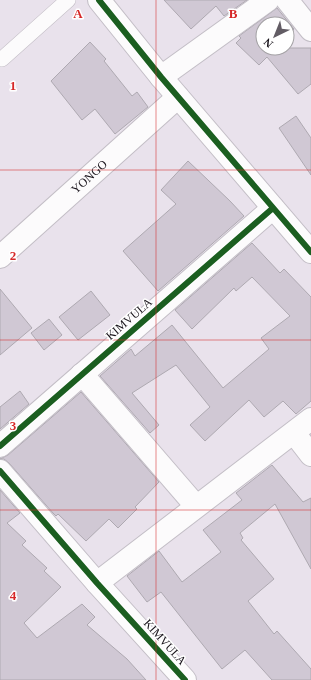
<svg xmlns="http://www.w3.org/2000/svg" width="311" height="680" viewBox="0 0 311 680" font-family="Georgia,serif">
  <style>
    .building { fill: #d0c8d4; stroke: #aea9b1 }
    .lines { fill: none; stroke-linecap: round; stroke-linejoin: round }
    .lane-casing { stroke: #c3bec6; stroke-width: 16 }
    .street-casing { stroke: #c3bec6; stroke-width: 24 }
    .lane { stroke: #fcfbfc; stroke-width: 15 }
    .street { stroke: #fcfbfc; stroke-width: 22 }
    .cycleway-casing { stroke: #fff; stroke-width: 8 }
    .cycleway { stroke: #1b5e20; stroke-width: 6 }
    .grid { fill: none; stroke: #d62828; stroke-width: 1; stroke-opacity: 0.55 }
    .labels { text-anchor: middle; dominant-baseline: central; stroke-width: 3; stroke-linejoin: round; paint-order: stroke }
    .street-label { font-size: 12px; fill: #19141b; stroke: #fff }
    .grid-label { font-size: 13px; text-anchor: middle; font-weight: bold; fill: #d62828; stroke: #fff; stroke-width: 3; stroke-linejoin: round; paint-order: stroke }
  </style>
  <rect width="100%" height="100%" fill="#e9e2ec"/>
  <!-- building -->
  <path class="building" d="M164,0h83l-23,16 -8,-10 -25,23z
    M277,8l17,21 -7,8v-13h-24v24h48v36l-13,10 -31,-37 -8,8 -23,-22 5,-5 -2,-2z
    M90,42l16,17 -2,2 28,35 5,-4 11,15 -33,27 -20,-25 -13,11 -31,-39z
    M296,116l15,22v37l-32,-47z
    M188,161l42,40 14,15 -86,75 -35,-40 53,-47 -15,-14z
    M252,243l28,30 4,-4 27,28v104l-15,13 -13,-13 -19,16 -15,-17 -44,41 -15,-16 20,-18 -34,-42 -44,28 27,32 -9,8 -50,-57 31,-27 4,7 37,-31 51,63 46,-39 -8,-11 29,-22 -38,-39 -16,14 -2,-3 -42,41 -17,-19z
    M0,289l32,39 -32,27z
    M91,291l19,24 -32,25 -19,-23z
    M49,319l13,16 -18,15 -13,-17z
    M20,391l9,13 -29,25v-22z
    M81,392l78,90 -24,25 2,2 -19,19 -9,-9 -23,22 -28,-27 -2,2 -3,-3 -44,-50 -5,-4h-4l8,-4z
    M272,465l31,37 8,-4v71l-36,-65 -35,29 3,5 -2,2 33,39 -26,22 26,33 3,-3 34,38v11h-39l-27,-30 -23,19 -61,-77 -14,10 -20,-26 32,-25 23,31 39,-30 -18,-22 39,-30 -6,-7z
    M0,490l20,23 -13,10 19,18 -4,4 25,23 -3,3 17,16 -37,36 13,15 45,-34 13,13 -8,8 40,34 19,21h-146z"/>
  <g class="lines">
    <!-- lane casing -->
    <g class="lane-casing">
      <path id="lane" d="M2,59l66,-59"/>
    </g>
    <!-- street casing -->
    <g class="street-casing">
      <g id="street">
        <path d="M99,0l62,77 150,175"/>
        <path d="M287,0l24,30"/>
        <path d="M161,77l107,-77"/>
        <path id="s1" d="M0,257l178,-160"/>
        <path d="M82,374l114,132"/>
        <path d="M294,433l17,22"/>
        <path d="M0,446l273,-238"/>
        <path d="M0,471l97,112 88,97"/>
        <path d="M97,583l214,-164"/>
      </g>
    </g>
    <!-- lane -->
    <use href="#lane" class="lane"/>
    <!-- street -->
    <use href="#street" class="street"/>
    <!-- cycleway casing -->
    <g class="cycleway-casing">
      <path id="cycleway" d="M99,0l62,77 150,175
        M0,446l273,-238
        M0,471l97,112 88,97"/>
    </g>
    <!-- cycleway -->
    <use href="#cycleway" class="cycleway"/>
  </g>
  <!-- grid -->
  <path class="grid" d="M156,0v680M0,170h311M0,340h311M0,510h311"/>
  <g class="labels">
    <!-- street labels -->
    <g class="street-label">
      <text stroke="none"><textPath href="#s1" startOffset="120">YONGO</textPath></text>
      <text transform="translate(129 319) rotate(-41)">KIMVULA</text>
      <text transform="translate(165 642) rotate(48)">KIMVULA</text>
    </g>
  </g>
  <g class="grid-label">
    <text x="78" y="18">A</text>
    <text x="233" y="18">B</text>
    <text x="13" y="90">1</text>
    <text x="13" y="260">2</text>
    <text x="13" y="430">3</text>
    <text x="13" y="600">4</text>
  </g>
  <!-- north arrow -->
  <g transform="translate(275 36) rotate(223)"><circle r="19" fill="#ffffff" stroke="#a3a1a4"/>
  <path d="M0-3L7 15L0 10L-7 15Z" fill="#625c64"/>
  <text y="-6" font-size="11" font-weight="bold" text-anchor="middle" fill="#19141b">N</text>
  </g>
</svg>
